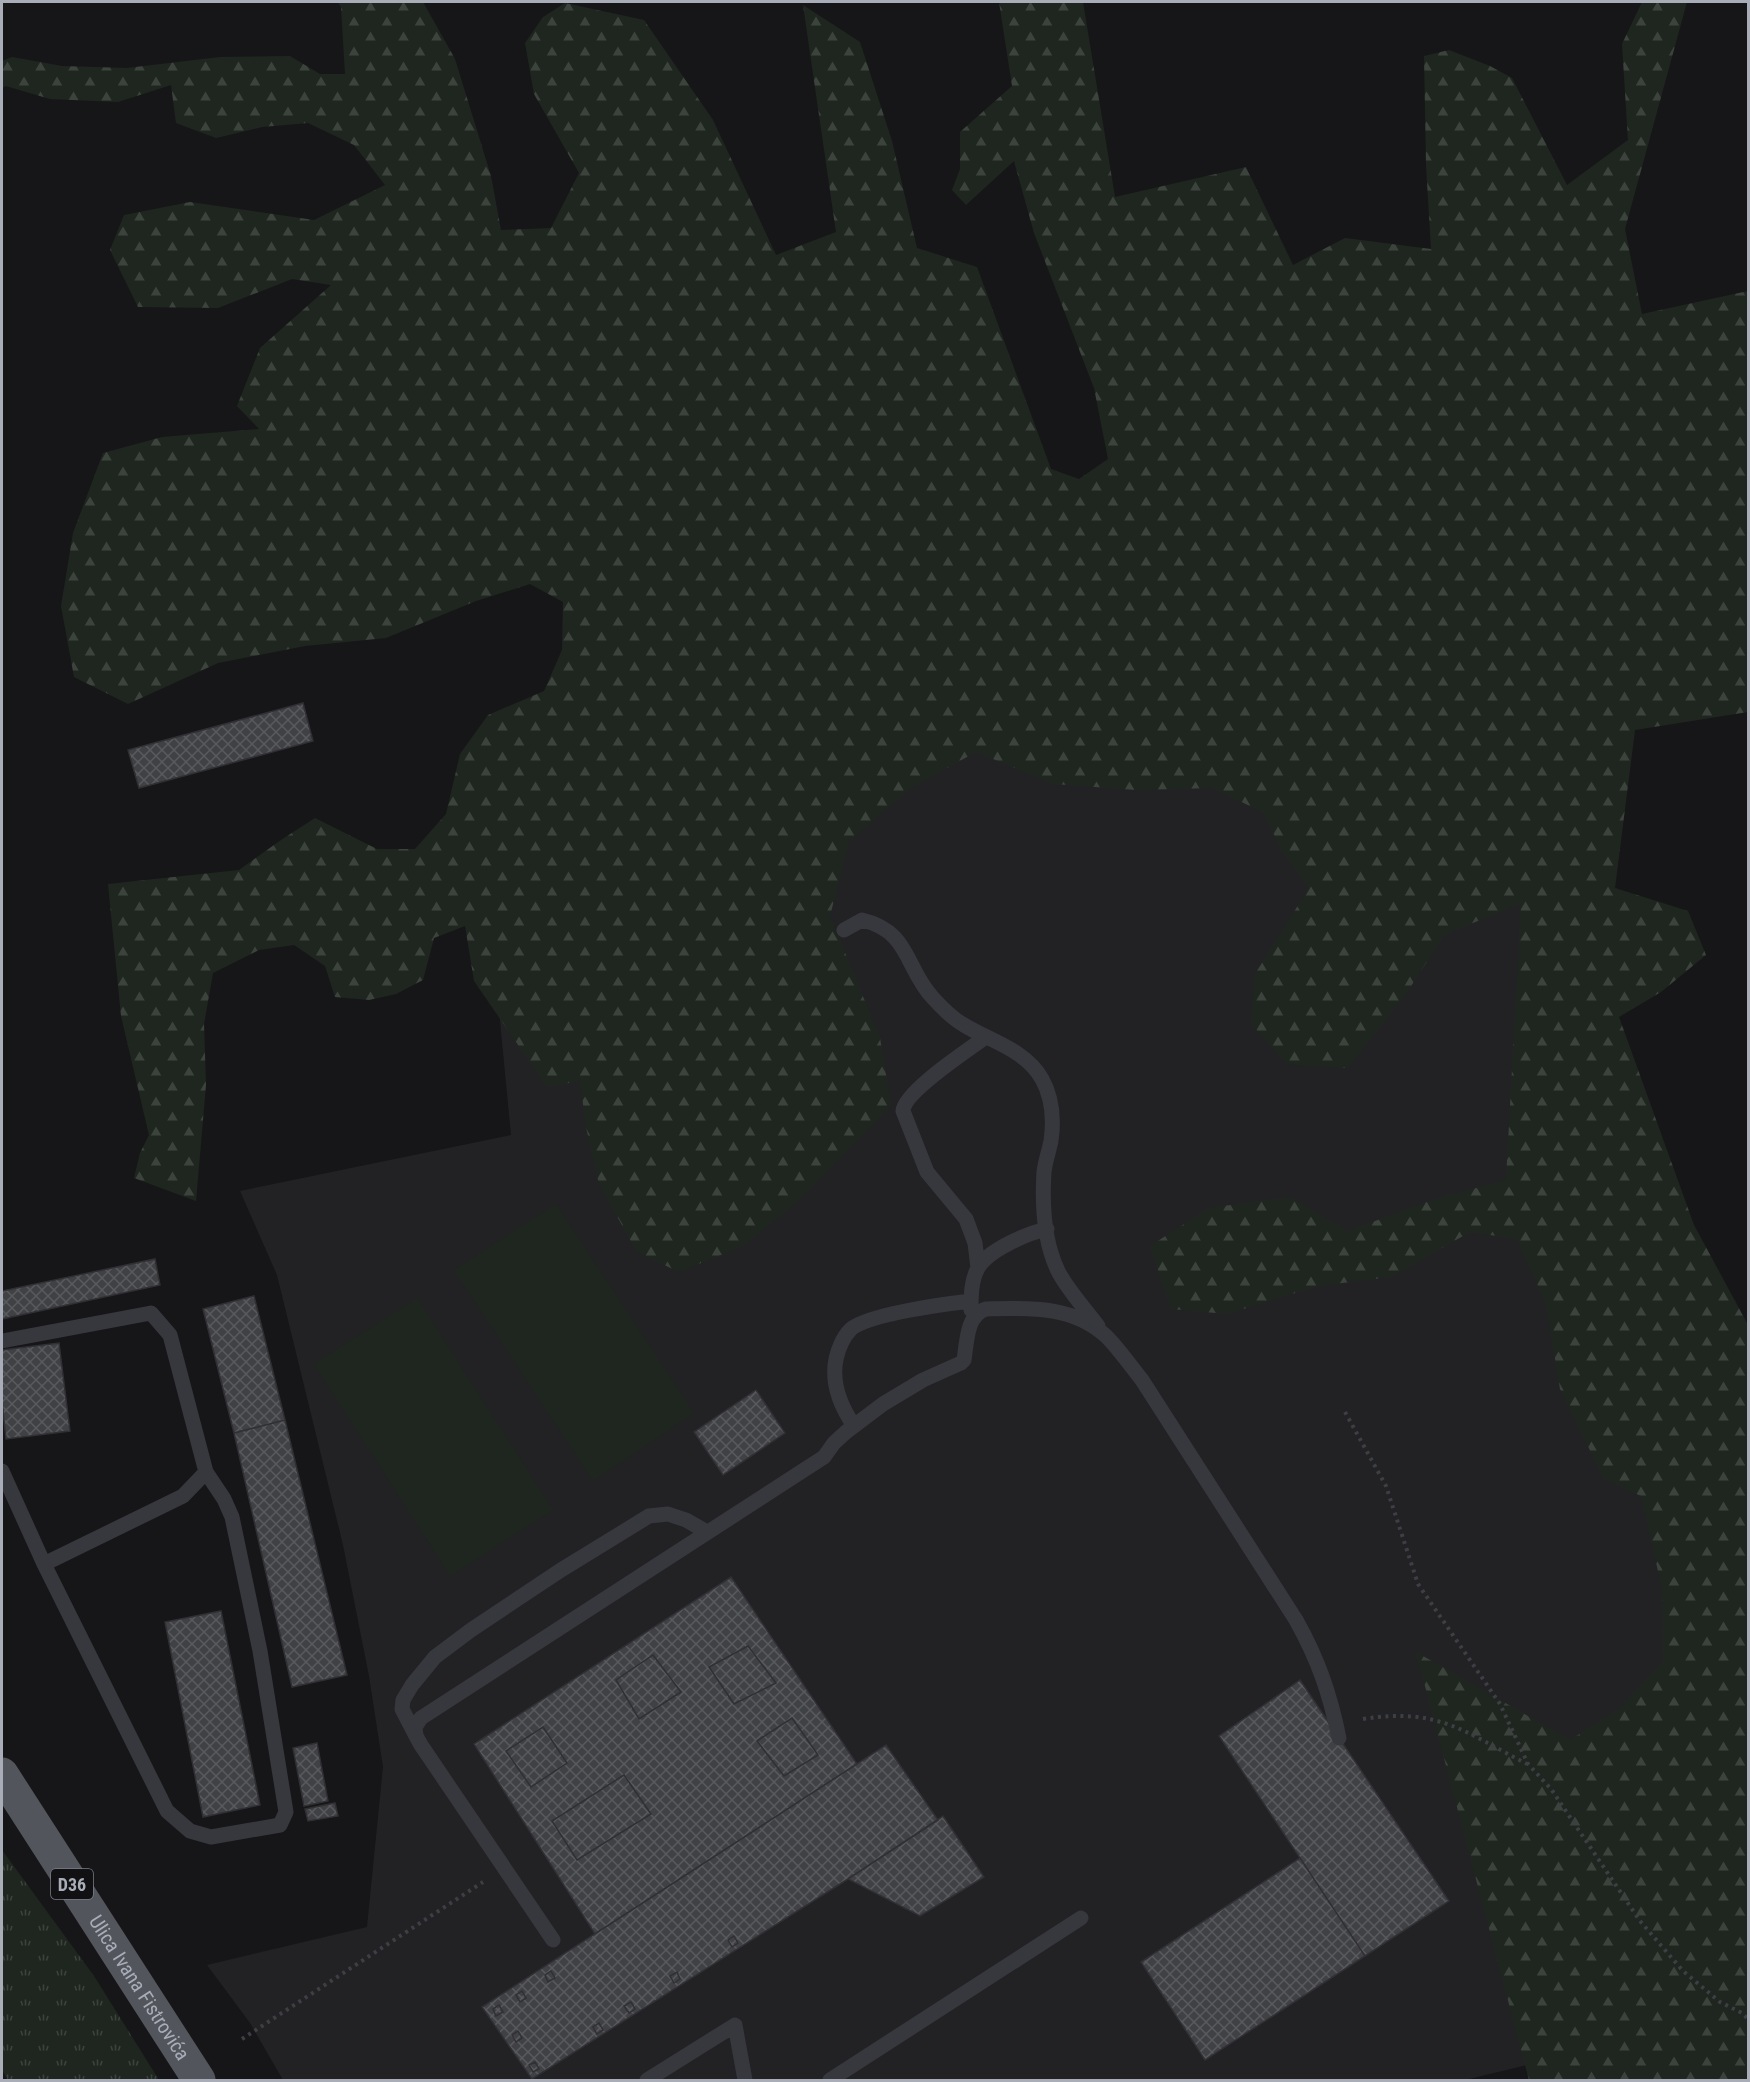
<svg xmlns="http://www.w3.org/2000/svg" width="1750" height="2082" viewBox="0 0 1750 2082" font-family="'Roboto Condensed',sans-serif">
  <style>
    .built { fill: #222225 }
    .grass { fill: url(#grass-tufts) }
    .forest { fill: url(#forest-firs) }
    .pitch { fill: #1e261f }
    .building { fill: url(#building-cross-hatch); stroke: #303034; stroke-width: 1.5 }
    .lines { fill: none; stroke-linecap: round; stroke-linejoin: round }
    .path { stroke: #3d3f44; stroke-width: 4; stroke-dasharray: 3 4.5; stroke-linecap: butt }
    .service { stroke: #37383d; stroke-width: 15 }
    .primary { stroke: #53555c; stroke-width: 33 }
    .labels { text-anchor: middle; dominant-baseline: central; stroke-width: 4.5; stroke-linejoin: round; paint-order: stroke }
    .shield { fill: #111113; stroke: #7b7e86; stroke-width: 1.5 }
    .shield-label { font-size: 18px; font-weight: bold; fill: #a8adb8 }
    .street-label { font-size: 20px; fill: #a8adb8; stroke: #111113 }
  </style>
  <defs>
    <pattern id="grass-tufts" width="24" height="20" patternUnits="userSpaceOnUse" patternTransform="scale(1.5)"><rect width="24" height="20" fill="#1e261f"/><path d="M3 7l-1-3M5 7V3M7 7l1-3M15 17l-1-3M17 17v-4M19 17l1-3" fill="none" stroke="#3c433d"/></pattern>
    <pattern id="forest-firs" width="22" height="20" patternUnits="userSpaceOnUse" patternTransform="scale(1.5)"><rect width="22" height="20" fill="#1e261f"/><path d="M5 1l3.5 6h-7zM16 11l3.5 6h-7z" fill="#3c433d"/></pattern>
    <pattern id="building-cross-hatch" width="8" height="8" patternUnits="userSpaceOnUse" patternTransform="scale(1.5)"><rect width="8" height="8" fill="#404145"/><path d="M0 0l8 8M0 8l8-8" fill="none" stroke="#595a5e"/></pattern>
  </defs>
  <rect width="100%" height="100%" fill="#161618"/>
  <!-- built -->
  <path class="built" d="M1562,439l-1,698 187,508v357l-6,11 -277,67h-1182l-33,-57 -43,-58 160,-38 16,-160 -14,-91 -26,-131 -66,-270 -37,-84 271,-56 -24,-249z"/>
  <!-- grass -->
  <path class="grass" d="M2,1850l92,126 65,104h-151l-6,-10z"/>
  <!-- forest -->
  <path class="forest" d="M338,2h85l32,57 36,117 10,54 50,-2 28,-55 -45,-79 -9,-51 18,-26 22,-14 79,17 69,100 63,135 60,-23 -33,-227 57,37 32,99 25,107 60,19 74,202 28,10 29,-20 -14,-71 -60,-155 -20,-72 -48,44 -14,-15 8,-21v-37l52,-46 -13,-84h84l32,195 131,-30 47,98 52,-27 86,11 -5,-84 -2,-109 25,-6 41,16 22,12 55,107 61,-45 -6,-96 20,-42h45l-62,227 17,85 106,-23v421l-113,18 -20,158 73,23 18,44 -45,37 -42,25 75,208 54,100v755h-219l-113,-428 154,88 50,-32 43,-47 -1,-72 -21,-93 -37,-17 -44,-90 -14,-85 -29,-65 -47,-7 -79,45 -73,9 -91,28 -56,-5 -21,-63 59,-38 80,-11 59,34 84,-31 74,-20 15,-277 -77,32 -40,62 -57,71 -60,-4 -36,-40 4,-50 54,-86 -29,-40 -16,-35 -51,-25 -77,2 -82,-6 -78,-32 -67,37 -60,52 -19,75 50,122 11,67 -91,94 -57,47 -64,26 -42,-20 -38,-68 -13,-57 -6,-46 -33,6 -73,-106 -9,-55 -31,12 -11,42 -27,14 -27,6 -34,-3 -10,-31 -31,-21 -35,5 -46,23 -9,51 2,61 -10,116 -62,-23 6,-25 9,-18 -28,-119 -13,-132 131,-14 42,-30 34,-22 62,31h38l31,-35 14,-60 28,-39 56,-24 18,-41 1,-48 -33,-18 -54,17 -90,37 -81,8 -87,17 -90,41 -54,-27 -13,-71 12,-73 30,-80 59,-16 97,-8 -22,-23 23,-58 71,-63 -39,-6 -74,29 -80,-1 -28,-57 14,-35 66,-13 124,18 71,-35 -31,-40 -46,-22 -46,4 -46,11 -40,-15 -5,-38 -53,17 -68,-3 -44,-13 -4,2v-27l10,-4 50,9 65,2 93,-11 70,-1 30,18h25l-4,-67z"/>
  <!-- pitch -->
  <path class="pitch" d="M556,1204l138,209 -101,68 -139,-211z
    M417,1298l136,212 -103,66 -136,-212z"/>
  <!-- building -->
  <path class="building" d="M303,703l10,38 -174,47 -11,-38z
    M155,1259l5,26 -158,34v-28z
    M254,1296l31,124 -51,13 -31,-124z
    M59,1343l11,88 -64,8 -4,-37v-52z
    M756,1390l29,43 -62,42 -29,-43z
    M285,1420l62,255 -55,12 -58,-254z
    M731,1577l126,187 -262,170 -121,-190z
    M221,1611l39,194 -57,12 -38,-195z
    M748,1646l28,37 -42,21 -25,-37z
    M653,1655l28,37 -42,27 -23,-39z
    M1300,1680l149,221 -84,55 -146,-220z
    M792,1718l26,37 -34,21 -27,-35z
    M543,1727l24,36 -36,24 -25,-36z
    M317,1743l11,58 -24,5 -11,-58z
    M886,1745l52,75 -90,59 -316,200 -50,-72z
    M624,1775l27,39 -74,46 -25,-39z
    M335,1803l3,13 -30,5 -3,-12z
    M943,1816l41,61 -64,39 -72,-37z
    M1300,1858l65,98 -160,104 -64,-98z
    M734,1936l4,7 -6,4 -4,-7z
    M551,1971l4,7 -7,4 -3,-7z
    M677,1972l3,7 -6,4 -4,-7z
    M522,1991l4,7 -6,4 -4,-7z
    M631,2002l4,7 -6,4 -5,-7z
    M499,2005l4,7 -7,4 -3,-7z
    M599,2023l4,7 -6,4 -4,-7z
    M518,2031l4,7 -6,4 -4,-7z
    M535,2062l4,7 -6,3 -4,-7z"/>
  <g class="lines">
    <!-- path -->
    <path class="path" d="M1345,1412l41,74 32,98 82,120 28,60 23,25 89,132 43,50 37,31 22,11 6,6
      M1363,1719c76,-12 101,13 164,45
      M242,2039l241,-157"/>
    <!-- service -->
    <path class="service" d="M844,930l18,-10c48,11 43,48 71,78 9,10 19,20 31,27 26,16 62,25 78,54 10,18 12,41 9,62 -2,10 -6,21 -7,31 -2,32 0,70 14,99 9,18 28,39 40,55
      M978,1268l-3,-25 -9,-24 -39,-47 -24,-61c1,-19 65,-61 83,-74
      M971,1310c0,-13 0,-30 7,-42 10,-18 50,-35 69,-39
      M2,1341l149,-28 19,22 36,137 -23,24 -139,68
      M854,1426c-17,-25 -26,-54 -13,-82 2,-5 6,-11 10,-15 18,-15 94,-25 120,-28
      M2,1471l42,93 123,247 23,20 21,6 69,-12 6,-13 -26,-161 -28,-134 -8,-18 -18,-27
      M416,1736l-14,-27 1,-9 9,-15 23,-28 36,-27 90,-60 88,-54 19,-2 18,6 21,12
      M553,1940l-132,-195 -5,-9 -1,-9 6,-9 403,-261 10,-14 12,-11 37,-28 40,-24 38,-17 3,-3c3,-17 2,-45 22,-51 43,-1 86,-4 120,27 13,13 24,29 36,44l154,240c22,39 34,74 43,118
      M647,2080l88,-55 10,55
      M830,2080l251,-162"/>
    <!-- primary -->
    <path class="primary" id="s1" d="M2,1774l197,306"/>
  </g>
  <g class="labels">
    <!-- shield labels -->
    <rect class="shield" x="51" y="1869" width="42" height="30" rx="4.5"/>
    <g class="shield-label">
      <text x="72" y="1884">D36</text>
    </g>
    <!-- street labels -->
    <g class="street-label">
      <text stroke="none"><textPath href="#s1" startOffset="254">Ulica Ivana Fistrovića</textPath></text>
    </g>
  </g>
  <!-- border -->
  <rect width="1750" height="2082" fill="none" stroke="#a8adb8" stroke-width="6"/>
</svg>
